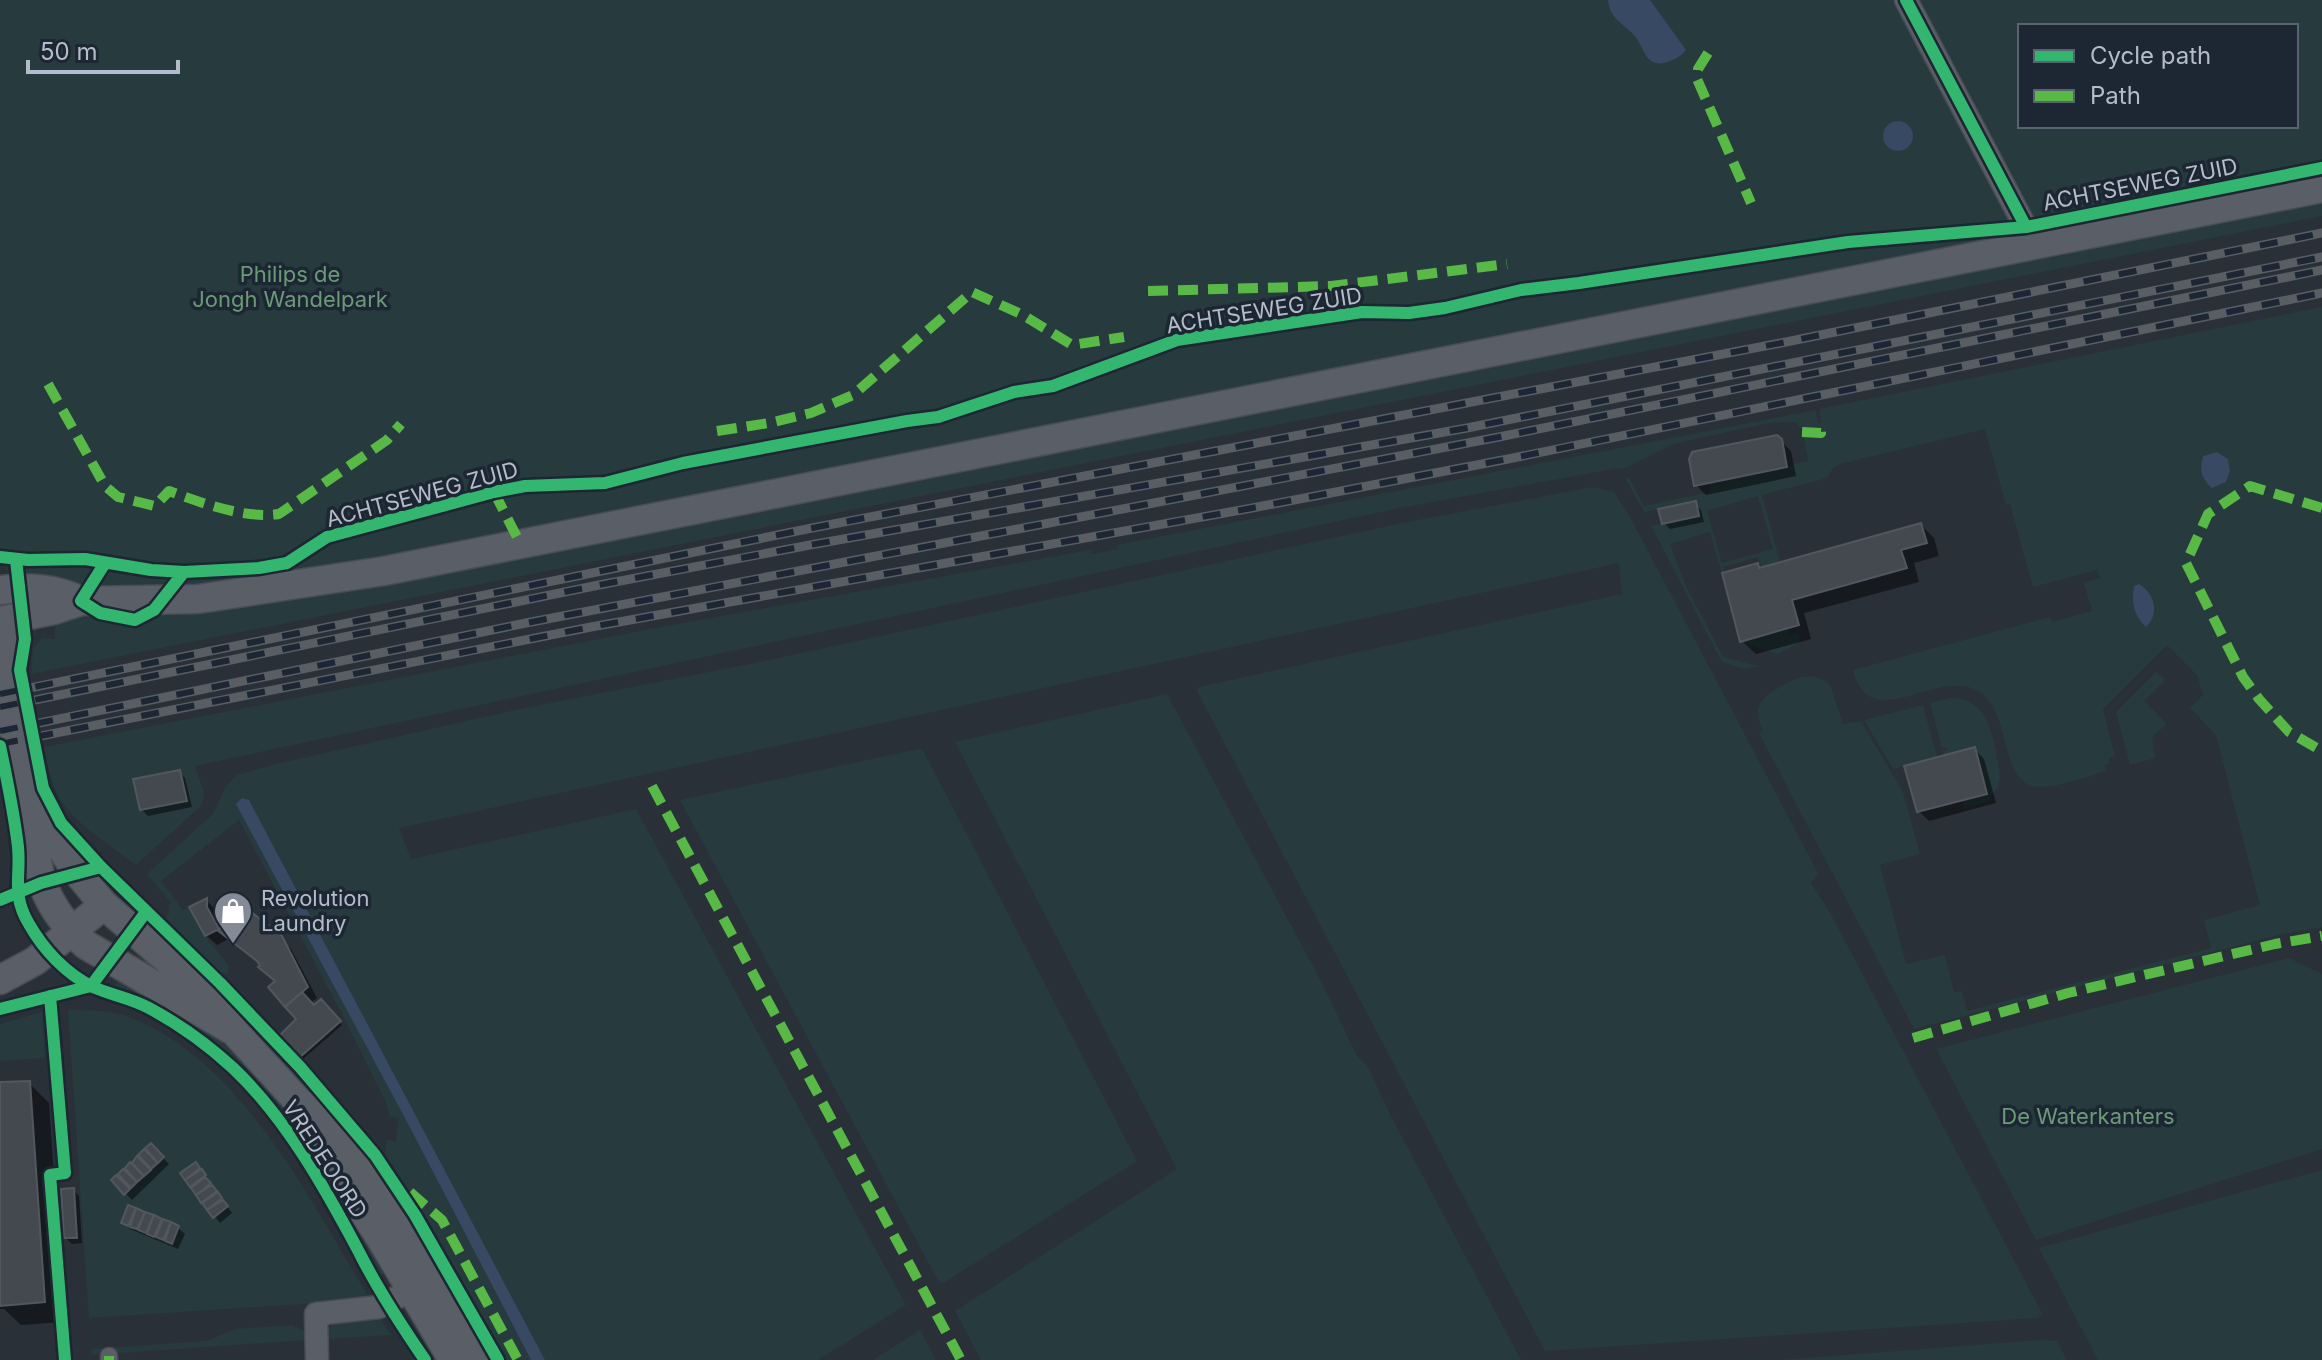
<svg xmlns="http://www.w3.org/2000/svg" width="2322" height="1360" viewBox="0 0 2322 1360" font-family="Inter,sans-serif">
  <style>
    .green { fill: #273a3e; fill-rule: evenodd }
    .water { fill: #384963 }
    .shadow { fill: #0007 }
    .building { fill: #444950; stroke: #52575f; stroke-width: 2 }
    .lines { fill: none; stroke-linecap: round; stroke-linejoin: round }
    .pedestrian-casing { stroke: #484c53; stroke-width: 19 }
    .minor-casing { stroke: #484c53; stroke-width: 25 }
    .tertiary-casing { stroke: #484c53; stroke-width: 31 }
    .pedestrian { stroke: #5a5e66; stroke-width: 16 }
    .minor { stroke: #5a5e66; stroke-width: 22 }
    .tertiary { stroke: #5a5e66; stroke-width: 28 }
    .rail-casing { stroke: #595d64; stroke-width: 9 }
    .rail { stroke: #1d2633; stroke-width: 6; stroke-dasharray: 18; stroke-linecap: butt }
    .quiet { stroke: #58b947; stroke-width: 10; stroke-dasharray: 20 10; stroke-linecap: butt }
    .cycleway-casing { stroke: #1d2633; stroke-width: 17 }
    .cycleway { stroke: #33b770; stroke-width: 12 }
    .labels { text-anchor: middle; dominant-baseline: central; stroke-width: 7; stroke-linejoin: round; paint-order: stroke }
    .street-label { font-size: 22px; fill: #b4bcc9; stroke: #1d2633 }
    .park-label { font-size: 22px; fill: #6b9a76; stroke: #1d2633 }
    .poi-label { font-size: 22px; fill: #b4bcc9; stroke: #1d2633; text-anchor: start }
  </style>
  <rect width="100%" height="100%" fill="#2a3038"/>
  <!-- green -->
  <path class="green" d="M0,0h1901l111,224 -8,-1 5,9 -25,7v5l-1663,328 -126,16h-80l-83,-7 -25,-11 -7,-14z
    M1918,0h404v167l-243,50 -38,5 -2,-3 -4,1zM2020,26h276v100h-276z
    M2322,200v16l-2291,458 2,-25 9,-11 13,1v-12l-11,-1 -10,6 1,-9c18,-6 38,-8 57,-7 30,2 37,17 67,-3l113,-10 116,-21 1662,-328 1,4 23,-5v-4z
    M2322,307v620l-39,7 -369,95 -155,-296 4,-3c-12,-22 -1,-34 19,-44 18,-10 31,-15 48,-1l13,39 18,-3 42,71 17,62 -40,11 26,99 39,-9 9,37 8,-1 5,20 244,-63 -7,-28 56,-15 -44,-170 -26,-27 13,-13 -6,-20 -30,-30 -64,64 12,47 -6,2 1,6 -5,1 1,6c-20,6 -44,15 -65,16 -45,2 -26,-81 -67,-98 -41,-18 -105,46 -121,-19l197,-53 2,5 40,-11 -8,-28 16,-5 -3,-8 -64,17 -23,-83 -4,1 -21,-76 -145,35 -7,4 -6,10 -65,17 18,67 -19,5 -3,-10 -35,10 1,6h-2l-12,-41 -40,12 16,42 37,71 35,9 -14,3 -22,-7 -71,-136 47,-10 -2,-14 -52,10 -18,-33 3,-1 15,28 66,-14 -2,-10 100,-21 -6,-32 -7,-7 -26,1 -96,21 -52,26 -2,-2 -219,40 -1205,258 9,26 -2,13 -66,60c-23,-18 -54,-36 -72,-60 -12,-16 -16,-39 -20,-58l617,-120 429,-77 2,4 26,-5 -1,-4 699,-135 2,13h3l-2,-14zM2217,452l11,7 2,12 -4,11 -14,5c-11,-9 -13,-17 -9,-31zM1758,496l15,53 -51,14 -15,-52zM2139,584c16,9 21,30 7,43 -12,-12 -15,-21 -12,-41zM180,770l6,31 -45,9 -8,-30z
    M1593,487l21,5 16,25 188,356 -7,10 17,26 214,404 -4,5 -493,33 -348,-660 2,-4 423,-93 -3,-31 -1220,265 12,31 225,-50 270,496 -88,55h-273l-296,-560 -4,-2 -5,12 167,312 124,238h-27l-120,-200 3,-20 9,1 3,-23 -9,-2 -5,-16 -42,-84 -104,-196 -78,61 22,29 6,-3 16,29 24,30 -1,7 -11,1 -54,-52 6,-9 1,-11 -23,-28 66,-60 13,-28 11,-11 39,-11 249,-56 235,-46 642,-139z
    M1788,629l3,6 8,-2 1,9 -22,12 -38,-12z
    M2156,672l9,8 -21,21 23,23 -15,13 3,21 -25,7 -14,-53z
    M1167,694l155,289 35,73 10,10 26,54 128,240h-540l-26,-49 222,-142 -222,-427z
    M1951,698c39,-2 45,48 49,79l-2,9 -9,15 -25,8 -2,-9 25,-7 -12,-45 -31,8 -2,-5 5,-1v-3l-5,1 -12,-45z
    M1923,705l14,52 -44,12 -29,-49z
    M919,749l5,3 212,407v3l-193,121 -4,-1 -12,-22 -247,-460z
    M2289,958l33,16v175l-286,91 -100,-191z
    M121,977l88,53 57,54 27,33 93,155 -7,5c-11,-17 -20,-35 -30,-53 -52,-97 -126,-204 -238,-234z
    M68,1010c23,0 45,0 66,9 108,44 177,182 234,277l-5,4 -274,18z
    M42,1012l3,46 -45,3v-37z
    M2322,1170v190h-224l-59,-112z
    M379,1317l12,18 -66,4c4,-27 35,-13 54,-22z
    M292,1325l12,6 3,9 -215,15 -1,-6 116,-8 28,-12z
    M920,1330l16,30h-63z
    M2042,1340l15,1 10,19h-287z"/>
  <!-- water -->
  <path class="water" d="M1608,0h42l36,50c-7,8 -12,10 -22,13 -19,4 -20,-17 -30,-28 -12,-13 -24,-16 -26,-35z
    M1883 136a15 15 0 1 1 30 0a15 15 0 1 1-30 0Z
    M2217,452l11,7 2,12 -4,11 -14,6c-11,-10 -13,-18 -9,-32z
    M2139,584c16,9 21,30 7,43 -12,-11 -15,-23 -12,-41z
    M242,798l7,2 296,560h-14l-124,-238 -171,-318z"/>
  <!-- shadow -->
  <path class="shadow" d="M1781,441l10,10 5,25 -90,19 -10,-10z
    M1695,504l6,6 3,12 -34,7 -6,-6z
    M1921,525l13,13 5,18 -25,7 5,19 -115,31 7,26 -55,15 -14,-13 15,-75 3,3z
    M1974,749l10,10 12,44 -67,18 -10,-10z
    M179,772l6,6 7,29 -44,9 -6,-6z
    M206,900l10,10v8l6,12 58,8 11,11 26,49 -7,5 4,5 7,-6 21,23 -39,34 -21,-24 17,-16 -23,-37 -15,-18 -32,-25 -12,6 -10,-9 -15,-28z
    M29,1083l20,20 15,219 -43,3 -17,-16h-4v-224z
    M151,1146l18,18 -37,36 -18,-19 3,-3 10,8 -7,-12 3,-3 11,8 -7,-11 6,-1 5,-9 8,5 8,-3 -6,-11z
    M196,1164l36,49 -12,10 -37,-50z
    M73,1190l6,6 3,47 -10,1 -6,-6z
    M129,1207l49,21 7,6 -7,15 -48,-20 -6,-6z"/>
  <!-- building -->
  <path class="building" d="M1777,435l5,4 5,28 -93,19 -5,-27 3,-7z
    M1696,501l3,15 -37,8 -4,-15z
    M1921,523l6,20 -26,7 6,18 -115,32 7,25 -59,17 -18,-69 36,-10 1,5z
    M1975,747l12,47 -70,18 -13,-46z
    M180,770l7,31 -47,9 -7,-31z
    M207,898v9l12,22 32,-17 31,24 26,51 -23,20 -17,-20 7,-6 -17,-14 2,-1 -3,-5 -40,-31 -12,6 -16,-29z
    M302,992l12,13 7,-6 20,22 -42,37 -19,-23 16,-16 -11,-12z
    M30,1081l15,221 -45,4v-224z
    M151,1143l13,14 -6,6 -13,-15z
    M144,1149l14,14 -7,6 -13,-14z
    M137,1156l14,14 -7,6 -12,-13z
    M130,1162l14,14 -7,6 -12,-14z
    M196,1162l4,6 -15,12 -5,-7z
    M123,1169l14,13 -6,6 -13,-14z
    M202,1169l4,6 -16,12 -5,-7z
    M116,1175l14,14 -6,6 -13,-15z
    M205,1177l6,6 -15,12 -5,-7z
    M212,1185l5,6 -16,12 -5,-8z
    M74,1188l3,50h-13l-3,-49z
    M218,1192l4,6 -15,12 -5,-7z
    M223,1200l5,6 -15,12 -6,-8z
    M128,1205l8,3 -8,18 -7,-3z
    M136,1208l9,4 -8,17 -7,-2z
    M145,1212l9,3 -8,18 -8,-3z
    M154,1215l8,4 -8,18 -7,-3z
    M163,1219l8,3 -8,18 -7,-3z
    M171,1222l8,4 -7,18 -7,-3z"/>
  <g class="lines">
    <!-- pedestrian casing -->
    <g class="pedestrian-casing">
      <path id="pedestrian" d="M109,1356v4"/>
    </g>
    <!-- minor casing -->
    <g class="minor-casing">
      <path id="minor" d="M1906,0l129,245
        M317,1360l-1,-46 63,-7 47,-25"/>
    </g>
    <!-- tertiary casing -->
    <g class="tertiary-casing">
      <path id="tertiary" d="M0,590c29,-3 55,-2 81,11
        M0,621l54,-11 27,-9 117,-2 186,-28 1938,-383
        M0,624c1,8 3,17 4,25 1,10 -3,20 -1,31 7,40 21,81 26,121 8,64 6,97 57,144l144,84
        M29,800l48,72 27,33 104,90 26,36 61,67 32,30 73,97 78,135
        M0,980l35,-19 69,-56
        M319,1145l61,92 73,123"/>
    </g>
    <!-- pedestrian -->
    <use href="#pedestrian" class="pedestrian"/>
    <!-- minor -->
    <use href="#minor" class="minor"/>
    <!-- tertiary -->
    <use href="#tertiary" class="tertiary"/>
    <!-- rail casing -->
    <g class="rail-casing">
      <path id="rail" d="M0,694l807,-165 974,-186 541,-110
        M0,707l599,-122 211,-40 657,-117 855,-171
        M0,731l526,-108 973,-186 823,-167
        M0,744l591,-117 661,-119 256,-49 814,-166"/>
    </g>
    <!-- rail -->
    <use href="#rail" class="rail"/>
    <!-- quiet -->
    <path class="quiet" d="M1708,53l-10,16 -1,10 54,124
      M1148,291l183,-5 176,-22
      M48,384l57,102 13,11 37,9 14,-15c33,12 75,28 110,23l108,-74 14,-16
      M717,431l52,-8 42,-10 42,-18 119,-103 51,23 49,30 52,-8
      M1802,432l19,1 -1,-10
      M494,492l27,53
      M2322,508l-72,-22 -42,28 -22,49 57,114 16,22 30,33 33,19
      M652,786l309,574
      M1913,1038l155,-45 207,-49 47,-8
      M410,1192l32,28 76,140
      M109,1356v4"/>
    <!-- cycleway casing -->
    <g class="cycleway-casing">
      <path id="cycleway" d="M1906,0l120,227
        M0,557l28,3 57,-1 66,11 33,2 75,-4 28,-5 40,-26 167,-45 31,-6 80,-3 78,-20 224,-42 31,-4 76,-25 39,-6 124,-46 185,-28 47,1 36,-5 76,-18 58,-7 269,-41 178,-15 296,-59
        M16,560l9,79 -5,31 23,118 18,35 40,44 119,116 80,84 75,88 40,60 83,145
        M105,563l-24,38 19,12 35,7 19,-10 30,-38
        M0,746c7,33 14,67 18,101 3,30 -7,47 11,77 14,25 37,50 64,63 18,8 38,11 56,21 30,16 59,37 84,60 53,50 92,120 126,184 19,38 42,73 66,108
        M0,900l41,-17 60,-16
        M50,996l15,177 -15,2 15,185
        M0,1009l91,-23 55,-74"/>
    </g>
    <!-- cycleway -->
    <use href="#cycleway" class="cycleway"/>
  </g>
  <!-- icons -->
  <defs>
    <g id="shop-pin" transform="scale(2)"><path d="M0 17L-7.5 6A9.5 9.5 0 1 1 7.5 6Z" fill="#848b96" stroke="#1d2633"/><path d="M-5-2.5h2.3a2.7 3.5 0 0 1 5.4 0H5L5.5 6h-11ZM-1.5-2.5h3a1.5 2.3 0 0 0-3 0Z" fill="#fff"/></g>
  </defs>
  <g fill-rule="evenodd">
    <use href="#shop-pin" x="233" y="911"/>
  </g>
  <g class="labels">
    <!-- street labels -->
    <g class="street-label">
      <text transform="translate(2140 184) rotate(-11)">ACHTSEWEG ZUID</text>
      <text transform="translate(1264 310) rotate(-9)">ACHTSEWEG ZUID</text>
      <text transform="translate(422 494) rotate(-15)">ACHTSEWEG ZUID</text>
      <text transform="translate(325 1159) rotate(57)">VREDEOORD</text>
    </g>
    <!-- park labels -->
    <g class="park-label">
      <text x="290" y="274">Philips de<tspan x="290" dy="25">Jongh Wandelpark</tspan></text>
      <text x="2088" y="1116">De Waterkanters</text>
    </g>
    <!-- poi labels -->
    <g class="poi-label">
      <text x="261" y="898">Revolution<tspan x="261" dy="25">Laundry</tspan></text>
    </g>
  </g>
  <!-- legend -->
  <rect x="2018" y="24" width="280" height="104" fill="#1d2633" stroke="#59626f" stroke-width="2"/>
  <rect x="2034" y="50" width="40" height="12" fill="#33b770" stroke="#59626f" stroke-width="2"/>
  <text x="2090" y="64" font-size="24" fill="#b4bcc9">Cycle path</text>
  <rect x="2034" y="90" width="40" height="12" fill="#58b947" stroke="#59626f" stroke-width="2"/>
  <text x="2090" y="104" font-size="24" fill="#b4bcc9">Path</text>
  <!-- scale -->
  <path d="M28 60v12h150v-12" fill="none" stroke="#b4bcc9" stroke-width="4"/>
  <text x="40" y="60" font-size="24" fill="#b4bcc9" stroke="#1d2633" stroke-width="6" paint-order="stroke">50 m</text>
</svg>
